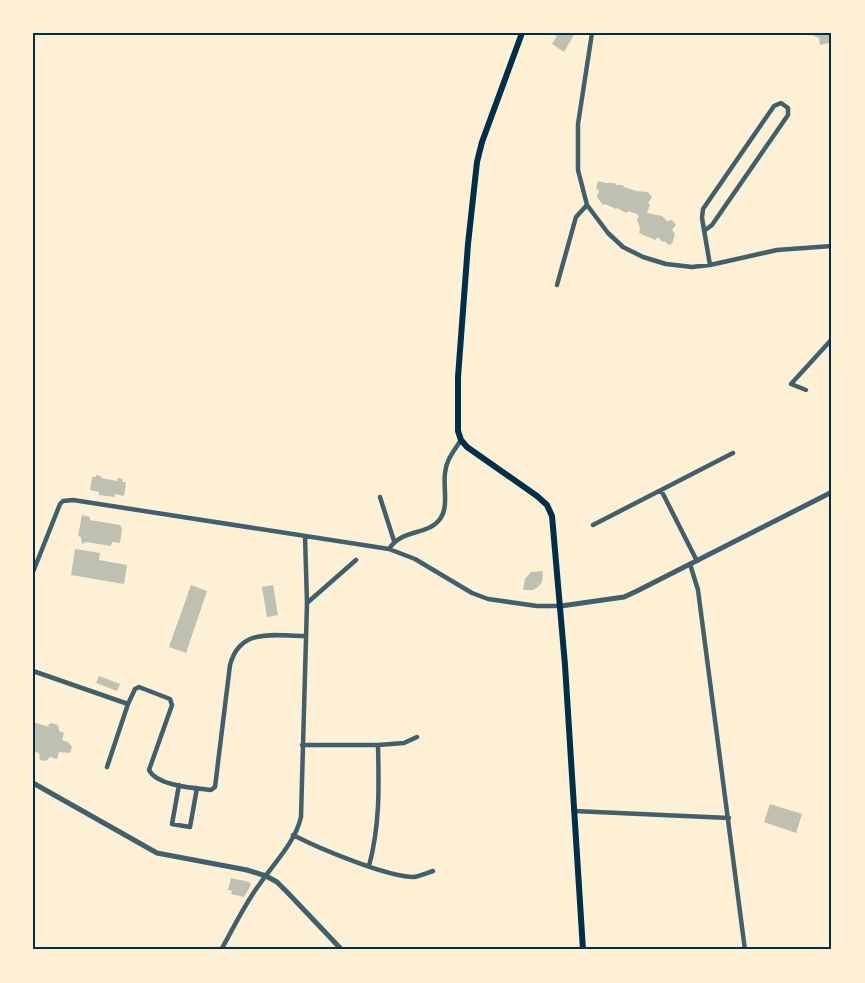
<svg xmlns="http://www.w3.org/2000/svg" width="865" height="983" viewBox="0 0 865 983" font-family="Inter,sans-serif">
  <style>
    .building { fill: #bec0b2 }
    .lines { fill: none; stroke-linecap: round; stroke-linejoin: round }
    .minor { stroke: #3f606c; stroke-width: 4.5 }
    .tertiary { stroke: #3f606c; stroke-width: 5 }
    .secondary { stroke: #003049; stroke-width: 6 }
    .neatline { fill: none; stroke: #003049; stroke-width: 2 }
  </style>
  <rect width="100%" height="100%" fill="#fdf0d5"/>
  <!-- building -->
  <path class="building" d="M552,33h23l-11,19 -12,-8 5,-8z
    M813,33h19v13h-3v-3l-9,2 -1,-7 -5,-2z
    M598,181l8,2h9l1,2h7l1,2 12,4 12,1 4,5 -4,6 2,2 -3,8 15,3 5,5 5,-1 4,5 -4,5 3,4 -3,10 -3,1 -5,-4 -2,1 -4,-5 -3,3 -16,-7 1,-5 -3,-8 2,-4 -2,-2 -9,-3 -2,2 -9,-5 -1,1 -11,-5 -2,1 -6,-8 2,-7 -3,-1z
    M96,475l5,1v2l16,3 1,-3 5,1 -1,3h4l-2,14 -9,-2 -1,3 -15,-2v-3l-9,-2 2,-13h4z
    M82,515l8,2v3l30,5 2,4 -2,14 -8,-1 -1,4 -25,-4 -4,2 -1,-7 -3,-1z
    M75,549l25,4 -1,7 28,5 -3,19 -53,-9z
    M543,571l-1,11 -4,5 -5,3h-10l2,-11 6,-7z
    M191,585l16,6 -21,62 -17,-6z
    M273,585l5,30 -11,2 -5,-30z
    M99,676l21,8 -3,7 -21,-8z
    M33,722l16,5 -1,-2 3,-2 7,2 1,6 5,2 -2,7 6,2 4,5 -2,6 -11,-1 -2,7 -7,-2 -4,4 -6,-1 -1,-7 -6,-2z
    M770,804l32,10 -6,19 -32,-11z
    M231,878l18,4 2,3 -7,12 -13,-3 1,-3 -4,-1z"/>
  <g class="lines">
    <!-- minor -->
    <path class="minor" d="M592,33l-14,91v46l9,35 21,28 15,14 20,10 23,7 26,3 18,-2 67,-15 55,-4
      M704,231l8,-6 76,-110v-7l-7,-5 -7,3 -71,103 -1,9 8,47
      M557,285l19,-68 11,-12
      M806,390l-15,-6 41,-45
      M661,490l36,71
      M380,497l14,44
      M593,525l140,-72
      M389,549c13,-21 39,-13 51,-30 9,-12 3,-32 5,-46 1,-13 9,-22 16,-33
      M690,564l8,26 47,360
      M33,572l27,-68 3,-3 10,-1 316,49 26,10 57,34 16,6 49,7h24
      M307,603l49,-43
      M33,671l95,33 7,-15 4,-2 31,12 2,6 -23,65c8,16 45,18 62,20l4,-3 15,-122c10,-38 44,-29 75,-29
      M302,745h76l26,-2 13,-6
      M107,767l21,-63
      M179,785l-7,39 18,3 7,-39
      M574,811l155,7
      M293,835c25,13 94,42 121,42 6,-1 13,-4 19,-6
      M369,866c11,-41 10,-79 9,-121
      M221,950c12,-21 23,-45 38,-65 14,-21 36,-42 42,-68l6,-214 -2,-67"/>
    <!-- tertiary -->
    <path class="tertiary" d="M561,606l63,-9 13,-6 195,-99
      M33,783l124,70 90,17 19,6 11,6 11,11 54,57"/>
    <!-- secondary -->
    <path class="secondary" d="M522,33l-40,109 -5,20 -9,82 -10,133v54l3,9 6,7 70,49 10,9 5,11 13,149 18,285"/>
  </g>
  <!-- border -->
  <rect width="865" height="983" fill="none" stroke="#fdf0d5" stroke-width="69"/>
  <rect x="34" y="34" width="796" height="914" class="neatline"/>
</svg>
